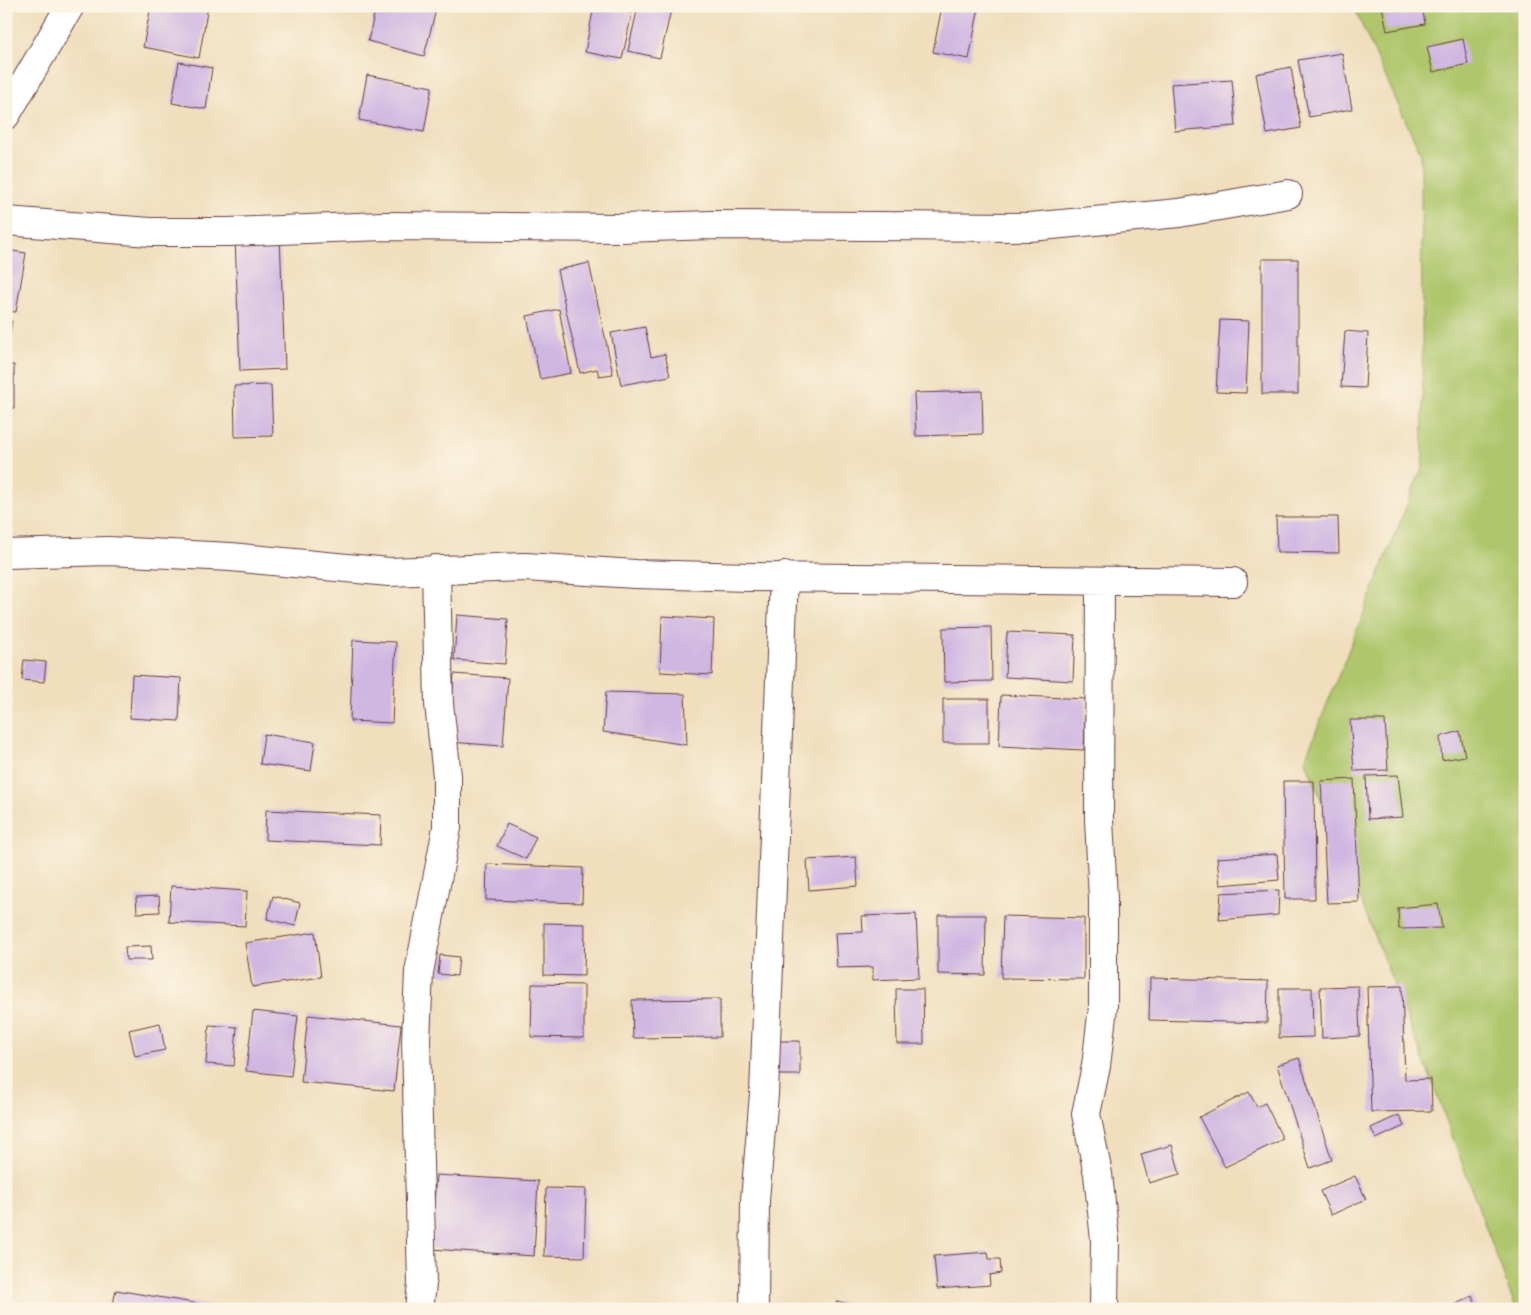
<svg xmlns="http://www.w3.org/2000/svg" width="1531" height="1315" viewBox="0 0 1531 1315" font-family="'Gochi Hand',sans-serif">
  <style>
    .green { fill: #afc66c; stroke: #7c724c }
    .building { fill: #d0b7e2 }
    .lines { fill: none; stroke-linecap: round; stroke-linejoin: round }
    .street-casing { stroke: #633c41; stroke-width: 30 }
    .street { stroke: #fff; stroke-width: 28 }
  </style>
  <rect width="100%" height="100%" fill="#fcf5e5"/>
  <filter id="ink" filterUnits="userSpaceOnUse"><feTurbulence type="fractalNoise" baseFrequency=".02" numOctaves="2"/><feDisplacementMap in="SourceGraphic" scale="10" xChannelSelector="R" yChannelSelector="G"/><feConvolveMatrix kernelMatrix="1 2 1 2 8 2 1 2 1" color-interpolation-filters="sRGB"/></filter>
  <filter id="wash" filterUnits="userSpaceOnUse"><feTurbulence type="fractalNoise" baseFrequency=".0096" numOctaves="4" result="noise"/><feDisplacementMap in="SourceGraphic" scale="20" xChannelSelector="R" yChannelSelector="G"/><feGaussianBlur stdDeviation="1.12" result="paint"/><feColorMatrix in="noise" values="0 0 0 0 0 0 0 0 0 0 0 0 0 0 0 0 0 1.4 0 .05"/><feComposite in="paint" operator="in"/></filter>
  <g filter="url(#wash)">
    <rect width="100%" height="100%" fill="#f0debd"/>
    <!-- green -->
    <path class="green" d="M1353,6h172v1303h-9l-85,-230 -126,-320 118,-294 -2,-311z"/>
    <g id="blocks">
      <!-- building -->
      <path class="building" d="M151,6h57l-9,52 -56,-11z
        M376,6h61l-13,50 -56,-15z
        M594,6l38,7 -10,46 -37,-7z
        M638,6h17l16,4 -11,48 -32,-7z
        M942,6l37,1 -10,52 -36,-7z
        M1382,6h40l3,18 -38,7z
        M1463,39l5,25 -35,8 -6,-25z
        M1342,53l10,56 -43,8 -11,-57z
        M179,62l33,6 -6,41 -34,-6z
        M1291,67l10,61 -34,6 -11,-60z
        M367,75l65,12 -8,45 -65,-12z
        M1232,80l4,46 -61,5 -4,-47z
        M280,236l5,133 -45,2 -5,-133z
        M6,250l20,3 -10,59 -10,-1z
        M1262,259h36v135h-36z
        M589,263l24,111 -14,2 -2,-7 -17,4 -23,-103z
        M559,309l12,64 -31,6 -13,-63z
        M6,320l6,1 -5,32h-1z
        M1220,320l29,1 -3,72 -30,-1z
        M645,327l6,30 14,-3 5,22 -49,9 -10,-52z
        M1345,331l23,2 -3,55 -24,-1z
        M6,365h8v43h-8z
        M271,385l2,51 -38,1 -1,-51z
        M982,391l1,43 -67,2 -2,-43z
        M1276,517h62l1,36 -62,-1z
        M457,615l51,4 -3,45 -51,-4z
        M662,616l52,3 -2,56 -52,-3z
        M991,627l1,54 -48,1 -1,-54z
        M1007,632l68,3 -2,46 -68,-4z
        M353,640l43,2 -4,81 -42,-2z
        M24,660l22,2 -2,20 -22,-2z
        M454,674l54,4 -5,68 -54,-4z
        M132,675l49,3 -2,43 -49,-3z
        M606,692l79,2 2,51 -84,-13z
        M1001,695l85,4 -2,51 -85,-4z
        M943,699h46v44h-46z
        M1350,720h35l3,50 -34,1z
        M1460,731l5,25 -23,4 -2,-23z
        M264,734l51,8 -4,29 -51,-7z
        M1398,775l5,42 -35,2 -2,-43z
        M1354,779l5,123 -32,1 -6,-122z
        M1283,781h31l1,118h-30z
        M266,810l115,5 -1,30 -115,-5z
        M507,824l29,13 -10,22 -29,-13z
        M1277,854l2,26 -59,5 -3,-27z
        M856,857l2,29 -49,4 -2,-30z
        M487,864l96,4 -1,35 -96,-3z
        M171,886l76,5 -2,35 -76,-4z
        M1279,890l-1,25 -59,5 2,-27z
        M159,896l1,16 -23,1 -1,-16z
        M273,896l27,7 -5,23 -28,-7z
        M1438,904l4,24 -43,1 -1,-21z
        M916,914l3,64 -46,2v-13l-36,1 -2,-35 28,-1 -1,-16z
        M938,915h48l-1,60 -47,-1z
        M1003,916l81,2v61l-83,-1z
        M544,923l41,1 -1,52 -40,-1z
        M315,932l6,45 -69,10 -7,-44z
        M151,946l1,14h-26l-1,-13z
        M440,955l19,2 -2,19 -19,-2z
        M1150,978l118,3 -1,42 -118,-3z
        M532,984l52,1v53l-53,-1z
        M1358,986l2,50 -38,2 -2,-51z
        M1402,986l3,94 26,-1 1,32 -61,1 -4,-125z
        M1279,988h33l1,49 -34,1z
        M896,989h27l1,55h-27z
        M720,999v38l-87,1 -1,-38z
        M253,1011l45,5 -7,60 -45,-5z
        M308,1015l93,10 -7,66 -93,-9z
        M160,1023l5,27 -30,6 -6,-26z
        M209,1025l28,2 -3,39 -28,-2z
        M776,1041h24v34h-24z
        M1299,1058l33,102 -22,8 -33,-103z
        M1249,1092l8,15 8,-4 18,36 -58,28 -26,-50z
        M1399,1115l5,11 -28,13 -5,-11z
        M1172,1145l8,29 -31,9 -8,-29z
        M436,1175l102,6 -4,75 -103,-7z
        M1355,1176l11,23 -35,16 -11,-24z
        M546,1188l40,1 -2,68 -40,-1z
        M988,1252l1,7h11l1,14 -12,2 1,10 -53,4 -3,-33z
        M116,1290l108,18v1h-112z
        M1472,1296l6,13h-32z
        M837,1301l23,6v2h-25z"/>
    </g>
  </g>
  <g filter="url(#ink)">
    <use href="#blocks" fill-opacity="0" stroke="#633c41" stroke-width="1"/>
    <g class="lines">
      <!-- street casing -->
      <g class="street-casing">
        <path id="street" d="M6,115l64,-109
          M6,221l144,11h78l155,-6 239,2 90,-3 318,2 149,-14 109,-19
          M6,554l102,-3 123,6 158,15 136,-5 110,7 115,3 483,5
          M1100,581l-1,238 4,81v107l-7,59 -10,48 12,60 7,66 -1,69
          M419,1309l3,-25 -6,-244 3,-68 28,-144v-52l-8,-72 -3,-135
          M754,1309l1,-109 9,-106 20,-518"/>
      </g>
      <!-- street -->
      <use href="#street" class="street"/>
    </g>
  </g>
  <!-- margin -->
  <rect width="1531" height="1315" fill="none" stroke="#fcf5e5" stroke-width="25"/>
</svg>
